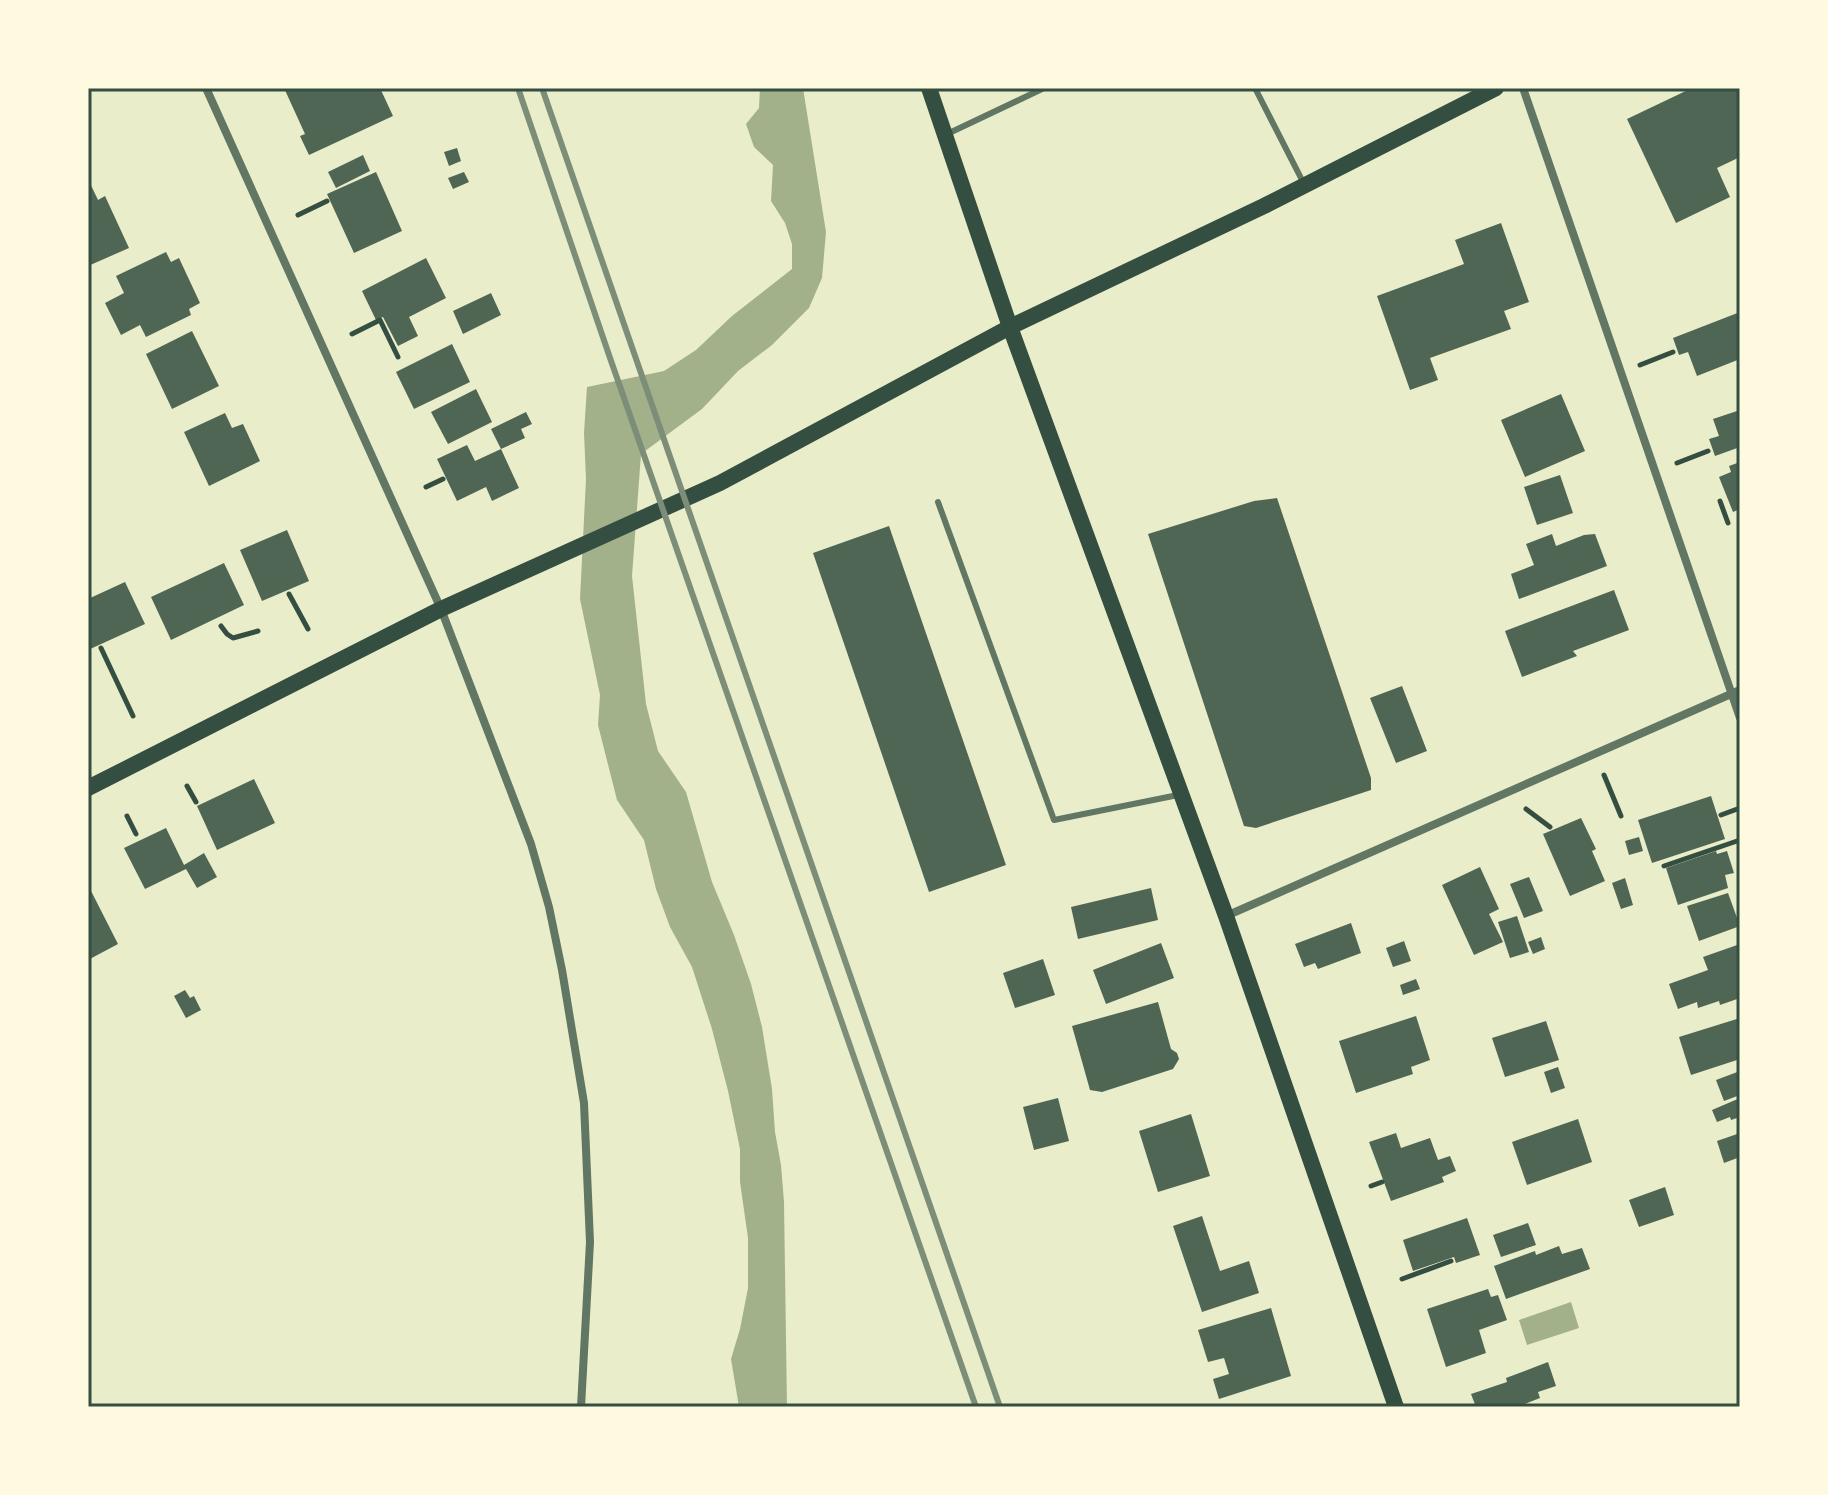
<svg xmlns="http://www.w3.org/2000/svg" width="1828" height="1495" viewBox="0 0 1828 1495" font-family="Manrope,sans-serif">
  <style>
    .water { fill: #a3b18a }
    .building { fill: #4f6655 }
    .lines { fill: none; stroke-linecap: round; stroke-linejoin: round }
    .path { stroke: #344e41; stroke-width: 5 }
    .service { stroke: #617663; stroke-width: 6 }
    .minor { stroke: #617663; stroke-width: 8 }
    .secondary { stroke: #344e41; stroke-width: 16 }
    .rail { stroke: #7c8e77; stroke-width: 6 }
    .neatline { fill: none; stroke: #344e41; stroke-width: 3 }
  </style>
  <rect width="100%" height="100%" fill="#e9edc9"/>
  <!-- water -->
  <path class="water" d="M760,88h43l23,144 -4,46 -13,30 -37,37 -34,26 -36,38 -61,45 -9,122 14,128 12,47 28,41 26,90 22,53 17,49 11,43 10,62 3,43 6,33 3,37 3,205h-48l-8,-48 9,-30 8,-41v-50l-8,-56v-33l-12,-58 -16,-62 -20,-62 -22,-40 -14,-38 -12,-49 -27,-40 -19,-75 2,-30 -20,-96 6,-120 -2,-46 3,-46 77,-16 32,-21 36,-34 60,-47v-25l-7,-21 -14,-22 2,-36 -19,-18 -8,-23 13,-16z
    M1571,1302l8,26 -52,17 -8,-25z"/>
  <!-- building -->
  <path class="building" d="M284,88h96l13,28 -84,39 -9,-19 5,-2z
    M1692,88h48v69l-23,11 13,29 -54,26 -49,-104z
    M457,148l4,13 -12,5 -5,-14z
    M363,155l7,16 -34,17 -8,-16z
    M376,172l26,59 -48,22 -27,-59z
    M464,172l5,10 -16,7 -5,-11z
    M88,179l10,21 7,-4 24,52 -41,18z
    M1501,223l28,79 -25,9 7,18 -81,29 8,22 -28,10 -33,-94 87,-32 -9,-24z
    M166,252l5,10 8,-4 21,45 -11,6 2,6 -45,22 -6,-12 -19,10 -16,-32 19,-10 -8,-17z
    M426,258l20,40 -37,19 9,19 -20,10 -15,-29 -7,3 -14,-29z
    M491,293l10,22 -38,19 -10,-23z
    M1740,312v47l-43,17 -9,-24 -9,3 -6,-17z
    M192,331l27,55 -47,23 -26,-55z
    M452,344l18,38 -56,27 -18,-37z
    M476,389l16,33 -44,22 -17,-32z
    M1561,394l24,57 -60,26 -24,-57z
    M1740,410v37l-25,9 -6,-17 10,-3 -6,-17z
    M526,412l6,12 -11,5 4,9 -24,11 -10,-20z
    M225,413l7,15 11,-4 17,37 -51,25 -25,-54z
    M467,445l8,16 26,-12 18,39 -27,13 -6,-14 -29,14 -20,-42z
    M1740,462v47l-7,3 -14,-35 12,-5 -2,-6z
    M1560,475l13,38 -36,12 -13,-38z
    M1277,498l94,280v12l-115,38 -12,-2 -96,-292 106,-33z
    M889,526l117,339 -77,27 -116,-339z
    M287,530l22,51 -47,20 -22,-51z
    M1552,534l4,12 28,-11 11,-1 12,32 -88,33 -8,-25 23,-9 -8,-21z
    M224,563l20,42 -73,35 -20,-43z
    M125,582l20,42 -57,26v-51z
    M1614,590l15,40 -56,21 4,5 -55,21 -17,-46z
    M1402,686l25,65 -31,12 -26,-65z
    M254,779l21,44 -58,27 -20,-44z
    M1711,796l14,43 -73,24 -14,-43z
    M1581,818l15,31 -4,2 13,30 -35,15 -27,-62z
    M166,828l18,37 20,-12 13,24 -20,11 -11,-19 -41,20 -21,-41z
    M1639,837l4,14 -14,4 -4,-14z
    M1716,851l1,3 10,-3 7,22 -9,2 3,13 -50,17 -12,-37z
    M1480,867l19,42 -10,5 14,28 -29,13 -32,-70z
    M1529,877l14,34 -19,7 -14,-34z
    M1625,878l8,27 -12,4 -9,-26z
    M88,885l30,59 -30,16z
    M1151,888l7,32 -80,19 -7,-32z
    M1728,893l12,33 -41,15 -12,-35z
    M1517,916l12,36 -19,6 -12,-36z
    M1351,923l10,30 -43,16 -3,-6 -11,4 -9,-23z
    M1541,937l4,12 -12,5 -5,-12z
    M1404,941l7,20 -18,6 -7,-19z
    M1161,943l13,35 -68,26 -13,-34z
    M1740,944v54l-20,7 -1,-4 -21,7 -1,-6 -19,7 -9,-25 39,-14 -5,-13z
    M1043,959l12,36 -40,13 -12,-35z
    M1416,979l4,10 -17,6 -3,-10z
    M185,990l5,8 4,-2 7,14 -15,8 -12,-22z
    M1158,1002l13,47 6,4 2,6 -6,10 -71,23 -12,-2 -18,-64z
    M1416,1016l14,44 -19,7 2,7 -57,19 -17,-52z
    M1740,1018v41l-49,16 -12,-38z
    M1546,1021l13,39 -54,17 -13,-39z
    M1558,1067l7,21 -14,5 -7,-21z
    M1740,1071v24l-16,6 -8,-21z
    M1058,1098l11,43 -35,9 -11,-43z
    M1740,1098v19l-9,3 -1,-3 -13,5 -5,-12z
    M1191,1114l19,62 -52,16 -19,-61z
    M1578,1119l14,43 -65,23 -15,-43z
    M1396,1133l5,15 29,-10 8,22 12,-4 6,15 -14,6 2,5 -53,19 -22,-59z
    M1740,1133v24l-16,6 -7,-22z
    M1665,1187l9,28 -35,12 -10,-27z
    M1202,1216l18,55 29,-10 10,32 -57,19 -29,-86z
    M1467,1218l13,37 -24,8 -2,-6 -41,14 -10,-31z
    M1528,1223l8,22 -35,12 -8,-22z
    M1559,1246l3,8 20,-6 8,21 -84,30 -12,-33 41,-15 1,4z
    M1488,1289l3,8 7,-2 9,25 -28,10 7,23 -40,14 -19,-58z
    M1271,1308l20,68 -72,23 -6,-20 16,-5 -5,-16 -16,4 -10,-32z
    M1548,1362l8,24 -18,6 2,6 -18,7 1,2h-47l-5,-13 36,-12 -1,-4z"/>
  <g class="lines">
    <!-- path -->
    <path class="path" d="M298,215l29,-14
      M352,334l28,-14 18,37
      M1640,365l33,-13
      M1677,463l31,-12
      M426,487l17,-8
      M1720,501l8,22
      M289,594l19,35
      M221,626l6,8 6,4 25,-7
      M101,648l32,68
      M1604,775l17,41
      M187,786l9,16
      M1526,809l24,18
      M1721,815l19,-7
      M127,816l9,18
      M1664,866l76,-26
      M1371,1186l11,-4
      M1402,1279l49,-18"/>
    <!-- service -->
    <path class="service" d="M1255,88l48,94
      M945,135l97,-46
      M938,502l116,318 124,-25"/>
    <!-- minor -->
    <path class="minor" d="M206,88l235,521 90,235 18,63 13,63 22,133 6,139 -9,165
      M1523,88l217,630
      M1226,916l514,-226"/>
    <!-- secondary -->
    <path class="secondary" d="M929,88l81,239 216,589 170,491
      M88,788l353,-179 279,-126 290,-156 254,-121 232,-118"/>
    <!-- rail -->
    <path class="rail" d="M518,88l91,267 367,1052
      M542,88l458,1319"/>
  </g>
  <!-- border -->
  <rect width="1828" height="1495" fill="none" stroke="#fefae0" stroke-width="180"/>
  <rect x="90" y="90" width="1648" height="1315" class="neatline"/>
</svg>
